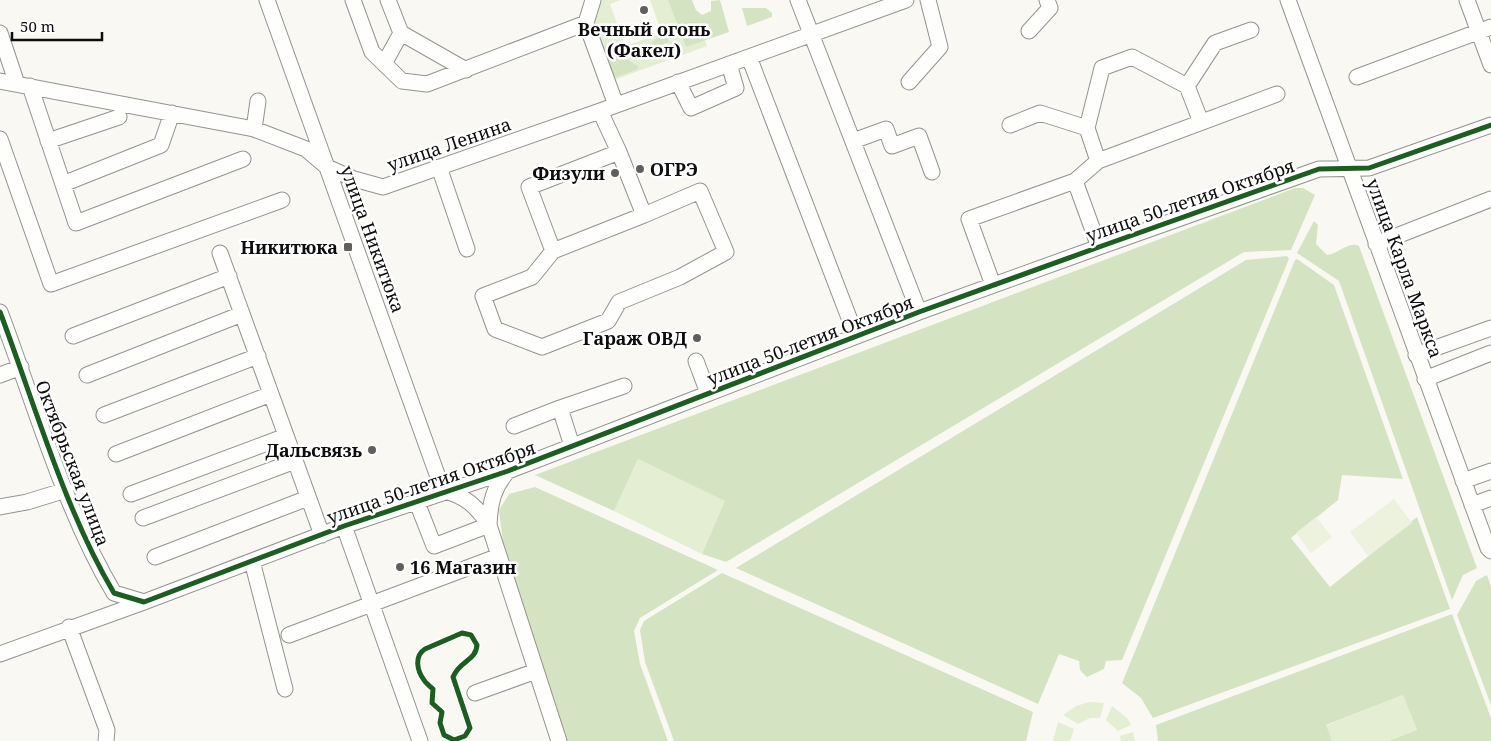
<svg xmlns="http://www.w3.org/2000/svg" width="1491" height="741" viewBox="0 0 1491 741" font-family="'Noto Serif',serif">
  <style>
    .green { fill: #e3eed3 }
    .forest { fill: #d4e4c2 }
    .pitch { fill: #ecf2dd }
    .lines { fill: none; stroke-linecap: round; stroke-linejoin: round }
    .minor-casing { stroke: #949390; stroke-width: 17 }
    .minor { stroke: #fefefd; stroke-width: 15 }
    .cycleway-casing { stroke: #fff; stroke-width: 8 }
    .cycleway { stroke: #1b5e20; stroke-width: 5 }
    .poi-dot { fill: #605f5d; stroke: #fff; stroke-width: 2 }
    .labels { text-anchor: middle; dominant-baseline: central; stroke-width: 5; stroke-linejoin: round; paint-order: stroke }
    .poi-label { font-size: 18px; font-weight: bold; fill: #0d0d0d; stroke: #fff; text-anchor: end }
    .street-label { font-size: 18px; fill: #0d0d0d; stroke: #fff }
  </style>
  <rect width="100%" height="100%" fill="#faf8f2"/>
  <!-- green -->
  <path class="green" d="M594,0h27l-11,4 15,42 37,-13 -12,-33h40l17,46 -96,35 -20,-54z
    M638,459l88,42 -24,53 -88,-43z
    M1403,695l14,35 -29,11h-56l-7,-15z
    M1089,702l15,1 -4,15h-10l-12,6 -15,-9 13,-9z
    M1112,706l15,12 4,7 -13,6 -12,-11z
    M1058,722l16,7 -4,12h-17z
    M1133,732l2,9h-14l-1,-5z"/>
  <!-- forest -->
  <path class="forest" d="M668,0h24l4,10 6,5 9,-4v-10l9,-1 9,32 -43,15z
    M742,8h24l6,5v4l-25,9z
    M663,25l6,17 -16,6 -2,-5 11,-10 -2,-6z
    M603,46h5l31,21 -3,3 -23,8 -11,-29z
    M1295,188h8l12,7 -24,55 -47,2 -518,310 -24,-8 23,-53 -87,-42 -24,52 -79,-36z
    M1314,221l4,4 -2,19 11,11c12,-1 21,-14 32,-9l118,322 -14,7 -11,25 -113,-319 -42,-28z
    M1287,256l2,3 -167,401 -16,1 -2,8 -17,8 -7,-7 -1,-9 -20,-7 -21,50 -302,-136 510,-308z
    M1297,259l37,26 69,194 -61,-4 -4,25 -47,38 39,49 87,-70 33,92 -297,109 -12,-20 -19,-15 173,-423z
    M535,487l183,83 -78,48 -6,13 6,33 28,77h-103l-62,-198 -4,-33 10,-16z
    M722,573l311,139 -7,29h-352l-29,-79 -5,-32 4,-9z
    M1487,575l4,12v118l-34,-90 19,-34z
    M1452,614l39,104v23h-103l29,-11 -14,-35 -77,30 6,16h-174l-2,-16z"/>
  <!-- pitch -->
  <path class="pitch" d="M1394,499l18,24 -44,33 -18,-24z
    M1316,517l16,20 -21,16 -15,-20z"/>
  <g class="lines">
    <!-- minor casing -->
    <g class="minor-casing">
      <path id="minor" d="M267,0l176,491
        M353,0l19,52 30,29 25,3 159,-61 30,82
        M388,0l13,33 65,37
        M798,0l121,312
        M1288,0l200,548 3,3
        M1467,0l24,65
        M586,23l7,-23
        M1029,31l21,-23 -3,-8
        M0,33l17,51
        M749,57l107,279
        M384,64l17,-31
        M1357,77l134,-50
        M0,81l254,48 52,20 21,18 27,12 29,8 217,-76 306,-111
        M678,82l13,26 45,-20 -7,-24
        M909,82l31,-35 -12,-47
        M30,86l46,137 167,-64
        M1187,86l28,-43 36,-13
        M1010,125l30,-12 47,15
        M254,129l4,-28
        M0,139l51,145 231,-84
        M48,141l71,-24
        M853,141l33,-12 6,17 27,-10 13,36
        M619,152l25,63
        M1098,161l-11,-33 15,-60 30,-11 55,29 14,36
        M439,167l28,82
        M63,184l98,-39 11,-32
        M700,191l26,61 -46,25 -61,25 -11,19 -66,26 -47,-18 -12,-33 49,-19 21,-26 91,-36z
        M1376,244l115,-45
        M1099,247l-24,-66 23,-20 179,-67
        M553,251l-24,-64 90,-35 -19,-41
        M220,253l102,282
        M993,285l-24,-66 106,-38
        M0,312c34,90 65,199 114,281l30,9
        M73,336l156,-60
        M1416,355l75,-27
        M696,361l12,32
        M0,375l21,-8
        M87,375l155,-61
        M1425,379l66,-26
        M560,408l64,-22
        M104,415l154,-59
        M514,426l46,-18 12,38
        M116,454l155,-60
        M1463,481l28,-10
        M444,491c22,5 33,16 45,34l70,216
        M131,494l155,-58
        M416,500l18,46 55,-21
        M1472,505l19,-7
        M0,507l27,-5 39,-12
        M143,518l152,-57
        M489,525c1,-22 4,-37 19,-54
        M344,526l76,215
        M155,557l153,-59
        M252,561l33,128
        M69,627l38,103 -1,11
        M289,635l210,-79
        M0,654l144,-52 200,-76 164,-55 411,-159 180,-65 220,-78 50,-1 122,-43
        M475,693l61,-22"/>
    </g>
    <!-- minor -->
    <use href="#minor" class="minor"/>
    <!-- cycleway casing -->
    <g class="cycleway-casing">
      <path id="cycleway" d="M0,312c34,90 65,199 114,281l30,9 200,-76 164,-55 411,-159 180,-65 220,-78 50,-1 122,-43
        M462,633l9,2 6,10c-1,16 -17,15 -24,32l17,51 -5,8 -11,4 -10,-5 -4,-12 2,-11 -10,-9 1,-14c-3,-3 -7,-5 -9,-9 -7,-9 -10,-24 1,-31z"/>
    </g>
    <!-- cycleway -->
    <use href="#cycleway" class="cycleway"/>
  </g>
  <!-- markers -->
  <g class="poi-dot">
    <circle cx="644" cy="10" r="5"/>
    <circle cx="640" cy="169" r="5"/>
    <circle cx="615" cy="173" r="5"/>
    <rect x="343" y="242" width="10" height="10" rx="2.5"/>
    <circle cx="697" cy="338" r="5"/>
    <circle cx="372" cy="450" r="5"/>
    <circle cx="400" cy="567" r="5"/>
  </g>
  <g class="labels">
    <!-- poi labels -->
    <g class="poi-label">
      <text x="644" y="29" text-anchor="middle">Вечный огонь<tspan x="644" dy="21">(Факел)</tspan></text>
      <text x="650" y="169" text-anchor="start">ОГРЭ</text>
      <text x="605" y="173">Физули</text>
      <text x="338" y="247">Никитюка</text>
      <text x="687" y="338">Гараж ОВД</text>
      <text x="362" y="450">Дальсвязь</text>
      <text x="410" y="567" text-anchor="start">16 Магазин</text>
    </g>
    <!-- street labels -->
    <g class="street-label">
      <text transform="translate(449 144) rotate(-19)">улица Ленина</text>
      <text transform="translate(1190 200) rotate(-19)">улица 50-летия Октября</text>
      <text transform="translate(373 239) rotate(70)">улица Никитюка</text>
      <text transform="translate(1405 268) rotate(70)">улица Карла Маркса</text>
      <text transform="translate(810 340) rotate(-21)">улица 50-летия Октября</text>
      <text transform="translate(73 463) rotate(69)">Октябрьская улица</text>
      <text transform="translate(431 482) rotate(-19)">улица 50-летия Октября</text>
    </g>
  </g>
  <!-- scale -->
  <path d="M12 32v8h90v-8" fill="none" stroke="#0d0d0d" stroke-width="2.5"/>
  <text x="20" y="32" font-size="15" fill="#0d0d0d" stroke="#ffffff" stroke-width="4" paint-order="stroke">50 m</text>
</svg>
